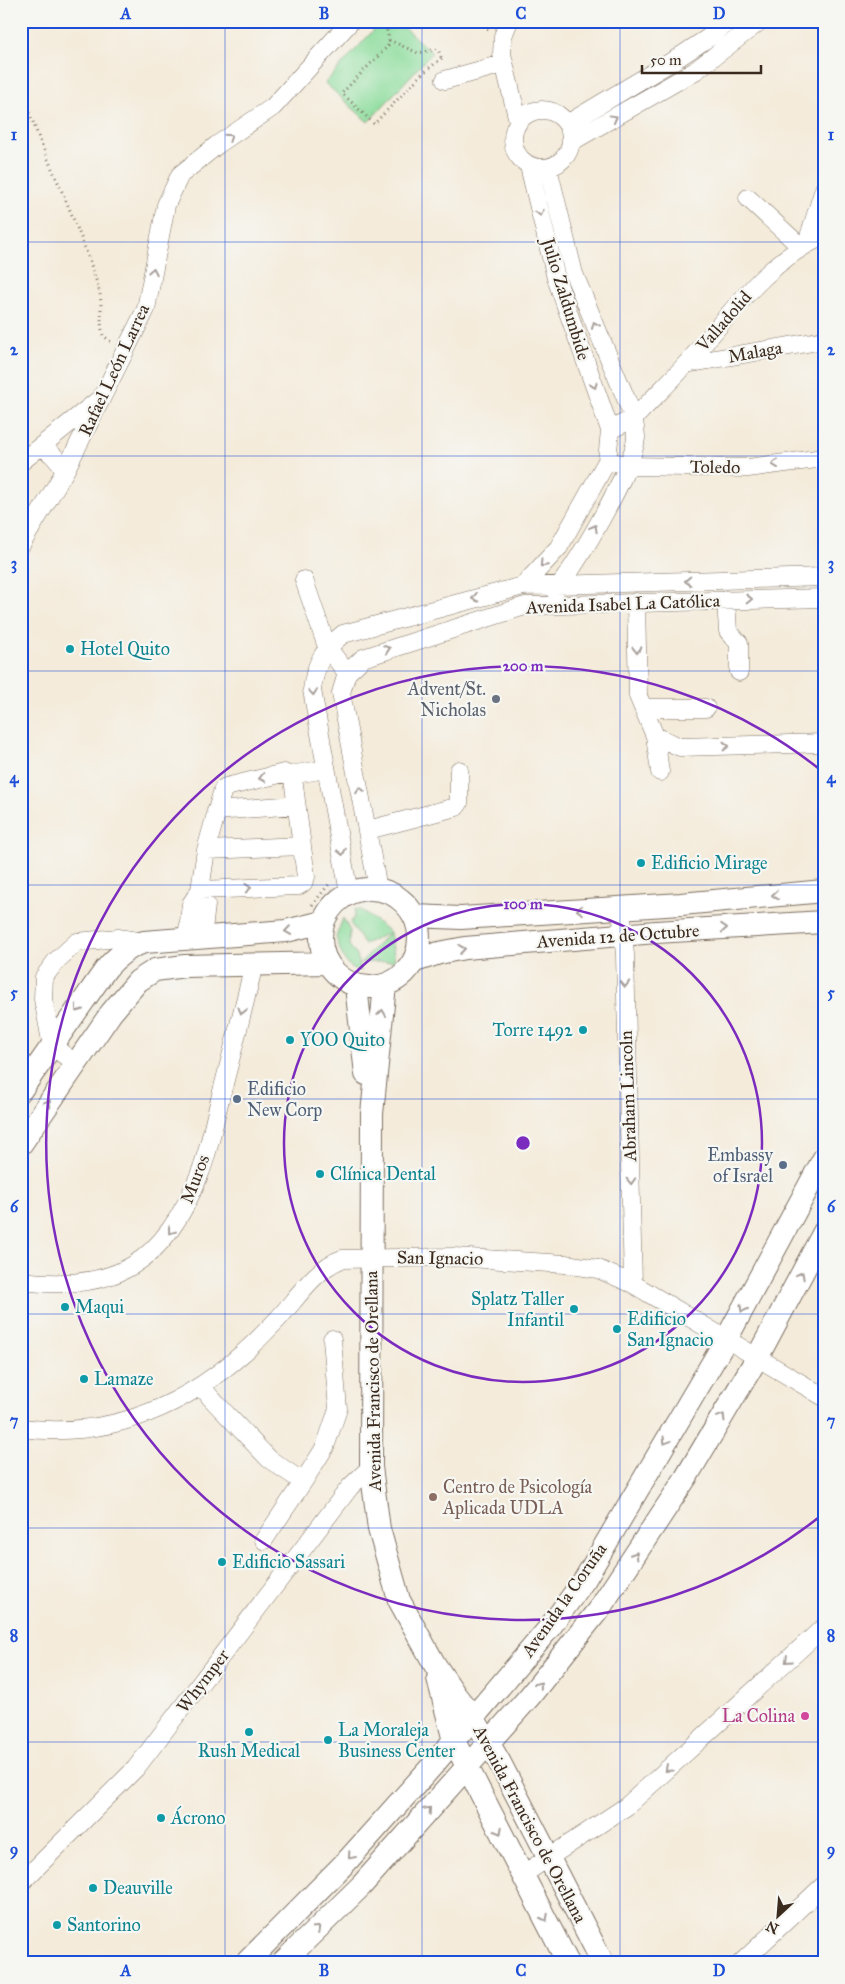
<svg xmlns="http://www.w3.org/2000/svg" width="845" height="1984" viewBox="0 0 845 1984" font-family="'IM FELL Great Primer',serif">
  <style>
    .green { fill: #8ddd9d; stroke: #64845e }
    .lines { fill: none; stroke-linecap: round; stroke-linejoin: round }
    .minor-casing { stroke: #7c6e60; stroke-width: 19 }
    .major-casing { stroke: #7c6e60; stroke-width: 24 }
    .path { stroke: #7c6e60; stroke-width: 3; stroke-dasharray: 1 4; stroke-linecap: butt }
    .minor { stroke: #fff; stroke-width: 18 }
    .major { stroke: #fff; stroke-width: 22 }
    .oneway { stroke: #a79f9a }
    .grid { fill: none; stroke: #1d4ed8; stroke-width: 1; stroke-opacity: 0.55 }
    .ring { fill: none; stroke: #7b2cbf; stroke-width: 2.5 }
    .culture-dot { fill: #0f9aa8; stroke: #f6f6f2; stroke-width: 2 }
    .worship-dot { fill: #6b7280; stroke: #f6f6f2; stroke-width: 2 }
    .service-dot { fill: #5c6f8a; stroke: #f6f6f2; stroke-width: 2 }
    .education-dot { fill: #8d6e63; stroke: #f6f6f2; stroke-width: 2 }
    .hotel-dot { fill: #d1479c; stroke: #f6f6f2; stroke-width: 2 }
    .labels { text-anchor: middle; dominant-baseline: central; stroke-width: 4.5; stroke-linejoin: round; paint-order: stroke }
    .street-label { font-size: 18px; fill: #3b2a1e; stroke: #f6f6f2 }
    .culture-label { font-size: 18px; fill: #0d838f; stroke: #f6f6f2; text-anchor: start }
    .worship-label { font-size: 18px; fill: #5b616d; stroke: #f6f6f2; text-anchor: end }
    .service-label { font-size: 18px; fill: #4e5e75; stroke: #f6f6f2; text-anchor: start }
    .education-label { font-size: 18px; fill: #785e54; stroke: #f6f6f2; text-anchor: start }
    .hotel-label { font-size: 18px; fill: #b23c85; stroke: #f6f6f2; text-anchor: end }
    .centre { fill: #7b2cbf; stroke: #f6f6f2; stroke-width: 2.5 }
    .ring-label { font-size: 15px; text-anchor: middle; font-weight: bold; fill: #7b2cbf; stroke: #f6f6f2; stroke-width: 4.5; stroke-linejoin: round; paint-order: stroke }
    .neatline { fill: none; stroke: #1d4ed8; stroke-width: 2 }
    .grid-label { font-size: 16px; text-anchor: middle; font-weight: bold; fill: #1d4ed8 }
  </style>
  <rect width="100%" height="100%" fill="#f6f6f2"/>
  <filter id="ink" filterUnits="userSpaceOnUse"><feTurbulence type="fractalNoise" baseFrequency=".02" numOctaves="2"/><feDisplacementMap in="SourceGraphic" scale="10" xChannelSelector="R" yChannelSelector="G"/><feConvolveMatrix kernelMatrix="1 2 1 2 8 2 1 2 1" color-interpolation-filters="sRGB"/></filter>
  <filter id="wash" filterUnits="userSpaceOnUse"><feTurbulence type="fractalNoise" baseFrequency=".0096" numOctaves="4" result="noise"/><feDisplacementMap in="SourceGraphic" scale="20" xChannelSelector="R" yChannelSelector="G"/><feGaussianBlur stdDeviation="1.12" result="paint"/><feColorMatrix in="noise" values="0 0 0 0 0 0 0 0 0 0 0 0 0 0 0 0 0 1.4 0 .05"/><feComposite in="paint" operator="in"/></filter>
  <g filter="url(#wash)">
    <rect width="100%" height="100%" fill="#f4ebda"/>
    <!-- green -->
    <path class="green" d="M382,21h15l35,32 -64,69 -43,-39z
      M355,909l6,1 29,22 5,29 -35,2 29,-30 -25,11 -14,-21 4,-5z
      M343,918l7,13 -1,14 8,11 4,15c-17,-2 -21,-21 -25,-34z"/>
  </g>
  <g filter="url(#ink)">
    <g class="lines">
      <!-- minor casing -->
      <g class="minor-casing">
        <path id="minor" d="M509,21l-6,15 -1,18 16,67
          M445,80l58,-16
          M513 139a29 29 0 1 1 58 0a29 29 0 1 1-58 0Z
          M567,124l109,-65 38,-25 15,-13
          M571,142l124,-71 65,-50
          M548,168l26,106 60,144c0,6 2,14 2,20 -3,31 -59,127 -81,153
          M748,198l53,49
          M807,243l17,-54
          M686,364l138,-24
          M610,430l24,-12 5,-5c16,-17 33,-33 48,-50 41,-45 79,-103 137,-127
          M40,447c12,4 18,14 25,24
          M21,462l75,-60
          M618,463l10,3 120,2 76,-10
          M21,545l44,-74 81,-162 20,-104 14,-30 37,-30 56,-38 78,-86
          M304,580l23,67 20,26
          M523,586l36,-39 48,-86 3,-31 -54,-152 -27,-112
          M726,600l2,31 11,12v29
          M636,602l2,94 17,40 25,11 144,-4
          M643,708h63
          M655,736l5,36
          M290,775l36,-6
          M216,811l80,-6
          M368,830l88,-23 3,-4v-33
          M206,850l96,-4
          M378,889l-37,-196 6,-20 16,-15 162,-52 299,-8
          M349,893l-37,-203c3,-26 11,-40 31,-56l180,-48 301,-9
          M621,908l4,47 8,329
          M187,939l4,-35 9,-14 6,-40 17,-61 3,-2 58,-14 9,5 13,99 -3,6 -5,3 -98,4 6,15 -4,33
          M75,1063l-23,-17 -9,-47 1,-22 12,-16 21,-19 41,-4 26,4
          M21,1281c96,12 144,-19 179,-108 9,-22 13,-47 19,-70 12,-46 24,-93 35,-139
          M202,1386l8,11 59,62 34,23 22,-35 13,-38 -6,-70
          M21,1428c104,13 186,-33 255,-107 20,-21 38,-52 66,-62l112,-2 111,7 33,5 35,15 191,113
          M264,1540l39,-58
          M522,1875l105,-69 197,-179
          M21,1883l115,-115 214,-281 21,-20
          M741,1963l83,-78"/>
      </g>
      <!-- major casing -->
      <g class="major-casing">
        <path id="major" d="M321 938a49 49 0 1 1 98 0a49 49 0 1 1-98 0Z
          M415,916l46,2 220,-14 143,-13
          M415,961l24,-8 26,-5 191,-16 168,-10
          M385,985l-13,129 -1,353 8,62 20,71 36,65 21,31 17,21 26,44 104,202
          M356,986l10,88
          M21,1090l85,-121c11,-13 22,-22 38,-27l142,-11 37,-9
          M21,1144l90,-131 27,-32 17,-11 30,-4 142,-3
          M438,1678l16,63 114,222
          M246,1963l101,-102 86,-96 117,-138 35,-48 142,-241 97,-180
          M282,1963l79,-77 169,-190 69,-87 86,-130 72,-121 67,-126"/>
      </g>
      <!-- path -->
      <path class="path" d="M391,21l-4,10 2,9 -1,6 -46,47 32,31 49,-51 19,-15
        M481,21l8,9
        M389,40l29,13 20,-4 4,11
        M21,100c11,14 15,32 22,48 20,46 42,94 56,142 4,14 0,30 4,45l9,8
        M312,905l18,-22"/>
      <!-- minor -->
      <use href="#minor" class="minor"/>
      <!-- major -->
      <use href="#major" class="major"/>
    </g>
    <!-- one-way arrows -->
    <defs><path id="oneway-chevron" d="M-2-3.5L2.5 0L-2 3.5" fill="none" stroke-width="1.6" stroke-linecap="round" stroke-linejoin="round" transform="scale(1.25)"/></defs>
    <g class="oneway">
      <use href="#oneway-chevron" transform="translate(614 118) rotate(-29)"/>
      <use href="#oneway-chevron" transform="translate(229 137) rotate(-34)"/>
      <use href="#oneway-chevron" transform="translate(540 213) rotate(77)"/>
      <use href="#oneway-chevron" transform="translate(153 271) rotate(-79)"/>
      <use href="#oneway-chevron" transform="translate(595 325) rotate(-113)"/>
      <use href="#oneway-chevron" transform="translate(594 385) rotate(70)"/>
      <use href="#oneway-chevron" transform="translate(775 464) rotate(173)"/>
      <use href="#oneway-chevron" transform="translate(594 528) rotate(-61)"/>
      <use href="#oneway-chevron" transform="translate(543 564) rotate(133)"/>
      <use href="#oneway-chevron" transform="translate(688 581) rotate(178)"/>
      <use href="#oneway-chevron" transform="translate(475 598) rotate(166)"/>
      <use href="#oneway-chevron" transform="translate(749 599) rotate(-1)"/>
      <use href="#oneway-chevron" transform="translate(387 649) rotate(-18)"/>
      <use href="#oneway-chevron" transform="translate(637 650) rotate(89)"/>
      <use href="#oneway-chevron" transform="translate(313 692) rotate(86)"/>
      <use href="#oneway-chevron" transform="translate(726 746) rotate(-1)"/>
      <use href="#oneway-chevron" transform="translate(262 778) rotate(166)"/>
      <use href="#oneway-chevron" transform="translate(360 790) rotate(-101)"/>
      <use href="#oneway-chevron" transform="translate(342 852) rotate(79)"/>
      <use href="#oneway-chevron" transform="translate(248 888) rotate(-3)"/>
      <use href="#oneway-chevron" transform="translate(775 895) rotate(175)"/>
      <use href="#oneway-chevron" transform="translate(580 910) rotate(176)"/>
      <use href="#oneway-chevron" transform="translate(724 928) rotate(-4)"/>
      <use href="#oneway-chevron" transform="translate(288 931) rotate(172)"/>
      <use href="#oneway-chevron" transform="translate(462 949) rotate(-8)"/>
      <use href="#oneway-chevron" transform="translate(625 984) rotate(88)"/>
      <use href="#oneway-chevron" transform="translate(78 1009) rotate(125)"/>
      <use href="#oneway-chevron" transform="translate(242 1011) rotate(104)"/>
      <use href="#oneway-chevron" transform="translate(382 1013) rotate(-83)"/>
      <use href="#oneway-chevron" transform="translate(48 1103) rotate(-56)"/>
      <use href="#oneway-chevron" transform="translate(631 1181) rotate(88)"/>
      <use href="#oneway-chevron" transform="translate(171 1231) rotate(127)"/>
      <use href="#oneway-chevron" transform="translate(801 1275) rotate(-62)"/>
      <use href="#oneway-chevron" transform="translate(743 1309) rotate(118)"/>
      <use href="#oneway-chevron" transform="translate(722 1417) rotate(-59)"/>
      <use href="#oneway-chevron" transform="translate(666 1441) rotate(121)"/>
      <use href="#oneway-chevron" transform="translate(635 1555) rotate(-57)"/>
      <use href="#oneway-chevron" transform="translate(788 1660) rotate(138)"/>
      <use href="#oneway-chevron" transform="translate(539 1685) rotate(-51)"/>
      <use href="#oneway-chevron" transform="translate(668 1769) rotate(138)"/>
      <use href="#oneway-chevron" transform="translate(428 1810) rotate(-49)"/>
      <use href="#oneway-chevron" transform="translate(499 1831) rotate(62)"/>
      <use href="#oneway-chevron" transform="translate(351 1856) rotate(131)"/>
      <use href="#oneway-chevron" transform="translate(545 1918) rotate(63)"/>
      <use href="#oneway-chevron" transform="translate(317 1929) rotate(-44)"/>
    </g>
  </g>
  <!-- grid -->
  <path class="grid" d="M225,21v1942M422,21v1942M620,21v1942M21,242h803M21,456h803M21,671h803M21,885h803M21,1099h803M21,1314h803M21,1528h803M21,1742h803"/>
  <!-- distance rings -->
  <g class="ring">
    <circle cx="523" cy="1143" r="239"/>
    <path d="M823 1514A477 477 0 1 1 823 772"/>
  </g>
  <!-- markers -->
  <g class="culture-dot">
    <circle cx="70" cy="649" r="5"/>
    <circle cx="641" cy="863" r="5"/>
    <circle cx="583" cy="1030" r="5"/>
    <circle cx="290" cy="1040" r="5"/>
    <circle cx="320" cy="1174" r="5"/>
    <circle cx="65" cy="1307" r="5"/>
    <circle cx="574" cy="1309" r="5"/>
    <circle cx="617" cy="1329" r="5"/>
    <circle cx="84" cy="1379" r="5"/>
    <circle cx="222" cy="1562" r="5"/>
    <circle cx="249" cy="1732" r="5"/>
    <circle cx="328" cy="1740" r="5"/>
    <circle cx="161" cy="1818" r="5"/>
    <circle cx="93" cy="1888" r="5"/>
    <circle cx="57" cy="1925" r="5"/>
  </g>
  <circle class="worship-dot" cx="496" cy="699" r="5"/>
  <g class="service-dot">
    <circle cx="237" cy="1099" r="5"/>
    <circle cx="783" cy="1165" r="5"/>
  </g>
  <circle class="education-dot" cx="433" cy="1497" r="5"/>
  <circle class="hotel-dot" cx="805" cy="1716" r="5"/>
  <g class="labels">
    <!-- street labels -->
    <g class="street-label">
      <text transform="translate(566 299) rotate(73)">Julio Zaldumbide</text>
      <text transform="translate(724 321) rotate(-49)">Valladolid</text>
      <text transform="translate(755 352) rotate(-10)">Malaga</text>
      <text transform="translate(114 370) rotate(-65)">Rafael León Larrea</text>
      <text transform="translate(715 467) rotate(1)">Toledo</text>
      <text transform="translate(623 604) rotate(-2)">Avenida Isabel La Católica</text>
      <text transform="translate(618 936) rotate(-4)">Avenida 12 de Octubre</text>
      <text transform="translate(628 1096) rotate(-92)">Abraham Lincoln</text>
      <text transform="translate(195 1179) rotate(-69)">Muros</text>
      <text transform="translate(440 1258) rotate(1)">San Ignacio</text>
      <text transform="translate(373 1381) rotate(-91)">Avenida Francisco de Orellana</text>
      <text transform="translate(564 1600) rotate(-55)">Avenida la Coruña</text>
      <text transform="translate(203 1681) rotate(-53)">Whymper</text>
      <text transform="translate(530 1824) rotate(62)">Avenida Francisco de Orellana</text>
    </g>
    <!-- culture labels -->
    <g class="culture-label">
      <text x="80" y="649">Hotel Quito</text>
      <text x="651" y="863">Edificio Mirage</text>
      <text x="573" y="1030" text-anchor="end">Torre 1492</text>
      <text x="300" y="1040">YOO Quito</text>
      <text x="330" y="1174">Clínica Dental</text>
      <text x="564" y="1299" text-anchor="end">Splatz Taller<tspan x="564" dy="21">Infantil</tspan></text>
      <text x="75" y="1307">Maqui</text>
      <text x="627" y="1319">Edificio<tspan x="627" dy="21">San Ignacio</tspan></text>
      <text x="94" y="1379">Lamaze</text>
      <text x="232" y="1562">Edificio Sassari</text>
      <text x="338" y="1730">La Moraleja<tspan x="338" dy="21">Business Center</tspan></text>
      <text x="249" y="1751" text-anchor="middle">Rush Medical</text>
      <text x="171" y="1818">Ácrono</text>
      <text x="103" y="1888">Deauville</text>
      <text x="67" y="1925">Santorino</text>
    </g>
    <!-- worship labels -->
    <g class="worship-label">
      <text x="486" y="689">Advent/St.<tspan x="486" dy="21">Nicholas</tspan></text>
    </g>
    <!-- service labels -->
    <g class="service-label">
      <text x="247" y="1089">Edificio<tspan x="247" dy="21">New Corp</tspan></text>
      <text x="773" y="1155" text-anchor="end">Embassy<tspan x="773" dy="21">of Israel</tspan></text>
    </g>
    <!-- education labels -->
    <g class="education-label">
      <text x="443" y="1487">Centro de Psicología<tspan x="443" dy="21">Aplicada UDLA</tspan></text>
    </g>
    <!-- hotel labels -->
    <g class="hotel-label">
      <text x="795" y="1716">La Colina</text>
    </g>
  </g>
  <circle cx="523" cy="1143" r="8" class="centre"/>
  <g class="ring-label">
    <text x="523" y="671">200 m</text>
    <text x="523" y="909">100 m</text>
  </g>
  <!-- margin -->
  <rect width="845" height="1984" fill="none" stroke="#f6f6f2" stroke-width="55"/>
  <!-- north arrow -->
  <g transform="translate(778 1916) rotate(206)" stroke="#f6f6f2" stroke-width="4" paint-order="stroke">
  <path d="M0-4L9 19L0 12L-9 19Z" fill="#3b2a1e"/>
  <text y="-8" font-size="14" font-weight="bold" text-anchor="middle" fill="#3b2a1e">N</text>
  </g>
  <!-- scale -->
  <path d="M642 65v8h119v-8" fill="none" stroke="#3b2a1e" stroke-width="2.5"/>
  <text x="650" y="65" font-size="15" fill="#3b2a1e" stroke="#f6f6f2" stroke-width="4" paint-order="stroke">50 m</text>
  <rect x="28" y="28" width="790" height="1928" class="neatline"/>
  <g class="grid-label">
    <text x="126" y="19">A</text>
    <text x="324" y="19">B</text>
    <text x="521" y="19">C</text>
    <text x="719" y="19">D</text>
    <text x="14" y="140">1</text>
    <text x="831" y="140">1</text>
    <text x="14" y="355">2</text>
    <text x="831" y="355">2</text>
    <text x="14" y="569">3</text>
    <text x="831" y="569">3</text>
    <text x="14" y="783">4</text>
    <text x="831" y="783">4</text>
    <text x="14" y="998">5</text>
    <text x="831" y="998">5</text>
    <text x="14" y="1212">6</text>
    <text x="831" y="1212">6</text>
    <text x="14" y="1426">7</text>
    <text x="831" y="1426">7</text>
    <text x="14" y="1641">8</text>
    <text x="831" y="1641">8</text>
    <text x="14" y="1855">9</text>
    <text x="831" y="1855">9</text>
    <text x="126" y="1976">A</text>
    <text x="324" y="1976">B</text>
    <text x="521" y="1976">C</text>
    <text x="719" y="1976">D</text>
  </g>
</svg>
